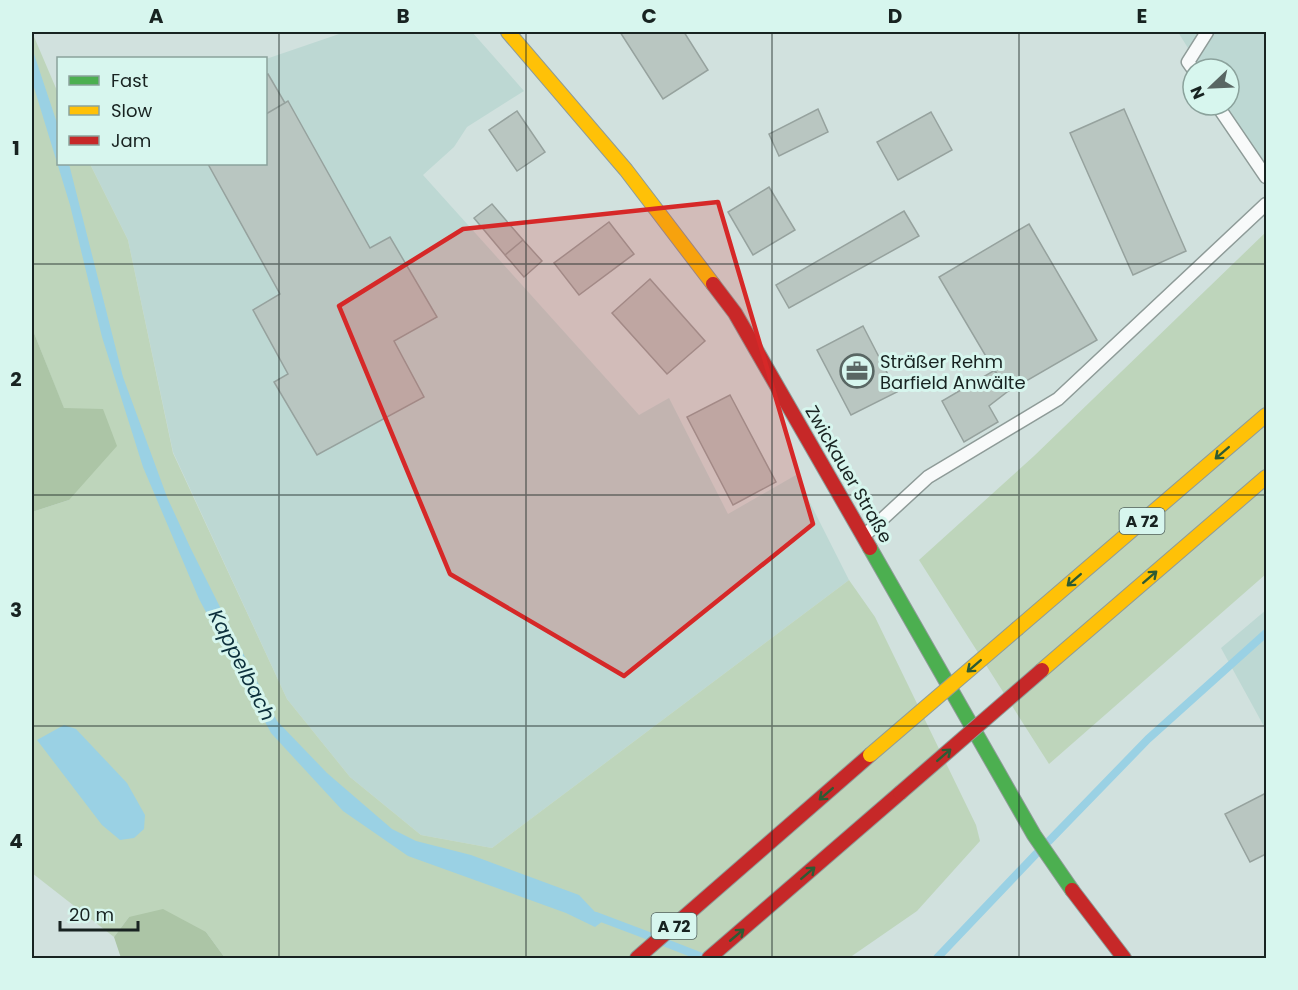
<svg xmlns="http://www.w3.org/2000/svg" width="1298" height="990" viewBox="0 0 1298 990" font-family="Poppins,sans-serif">
  <style>
    .built { fill: #bdd8d3 }
    .green { fill: #bed5bb }
    .forest { fill: #acc5a6 }
    .water { fill: #9ad1e4 }
    .lines { fill: none; stroke-linecap: round; stroke-linejoin: round }
    .stream { stroke: #9ad1e4; stroke-width: 8 }
    .building { fill: #b9c6c1; stroke: #96a29e; stroke-width: 1.5 }
    .lane-casing { stroke: #8e9b98; stroke-width: 15 }
    .fast-casing { stroke: #8e9b98; stroke-width: 16 }
    .slow-casing { stroke: #8e9b98; stroke-width: 16 }
    .jam-casing { stroke: #8e9b98; stroke-width: 16 }
    .lane { stroke: #f8fafa; stroke-width: 12 }
    .fast { stroke: #4caf50; stroke-width: 14 }
    .slow { stroke: #ffc107; stroke-width: 14 }
    .jam { stroke: #c62828; stroke-width: 14 }
    .slow-bridge-casing { stroke: #8e9b98; stroke-width: 16; stroke-linecap: butt }
    .jam-bridge-casing { stroke: #8e9b98; stroke-width: 16; stroke-linecap: butt }
    .slow-bridge { stroke: #ffc107; stroke-width: 14 }
    .jam-bridge { stroke: #c62828; stroke-width: 14 }
    .oneway { stroke: #2d5b34 }
    .marked { fill: #d62828; fill-opacity: 0.2; stroke: #d62828; stroke-width: 4.5; stroke-linejoin: round }
    .grid { fill: none; stroke: #182321; stroke-width: 1.5; stroke-opacity: 0.55 }
    .labels { text-anchor: middle; dominant-baseline: central; stroke-width: 6; stroke-linejoin: round; paint-order: stroke }
    .shield { fill: #d7f6ee; stroke: #51625e; stroke-width: 1.5 }
    .shield-label { font-size: 16px; font-weight: bold; fill: #182321 }
    .poi-label { font-size: 18px; fill: #182321; stroke: #d7f6ee; text-anchor: start }
    .street-label { font-size: 18px; fill: #182321; stroke: #d7f6ee }
    .water-label { font-size: 20px; font-style: italic; fill: #0d303c; stroke: #d7f6ee }
    .neatline { fill: none; stroke: #182321; stroke-width: 2 }
    .grid-label { font-size: 20px; text-anchor: middle; font-weight: bold; fill: #182321 }
  </style>
  <rect width="100%" height="100%" fill="#d1e1de"/>
  <!-- built -->
  <path class="built" d="M345,32h127l52,59 -57,36 -13,20 -31,28 216,240 30,-17 59,116 68,-39 53,105 -357,268 -71,-13 -71,-58 -63,-78 -114,-247 -45,-212 -38,-76h176v-105z
    M1178,32h88v146l-43,-73h6v-36h-28z
    M1266,610v120l-45,-82z"/>
  <!-- green -->
  <path class="green" d="M32,32l26,61v71h32l38,76 45,213 114,246 63,78 71,58 71,13 357,-268 26,37 101,208 4,16 -63,70 -68,47h-624l-19,-26 -77,-15 -15,20 -82,-64v-361l37,-12 -5,-91 -32,-81z
    M1266,232v342l-217,190 -130,-204 115,-104z"/>
  <!-- forest -->
  <path class="forest" d="M32,328l32,80 39,1 14,37 -48,54 -37,12z
    M163,909l43,23 19,26h-104l-7,-21 15,-20z"/>
  <!-- water -->
  <path class="water" d="M32,48l26,78v38h11l54,213 44,120 23,50 87,174 50,52 65,56 24,12 55,14 108,40 17,18 11,5 -12,9 -29,-14 -158,-57 -65,-45 -72,-78 -72,-134 -56,-132 -41,-130 -32,-132 -38,-124z
    M64,725l12,4 51,54 18,32 -1,14 -10,9 -14,2 -18,-15 -65,-85z"/>
  <g class="lines">
    <!-- stream -->
    <path class="stream" d="M1049,841l99,-102 118,-106
      M596,916l53,20
      M666,943l36,14
      M937,958l99,-104"/>
  </g>
  <!-- building -->
  <path class="building" d="M620,32h64l24,38 -45,29z
    M268,74l17,29 -19,11v-39z
    M288,101l82,147 20,-11 47,80 -43,24 30,56 -107,58 -43,-73 14,-8 -35,-64 27,-16 -72,-130h58v-50z
    M818,109l10,23 -49,24 -10,-22z
    M1124,109l62,142 -53,24 -63,-142z
    M517,111l28,41 -28,19 -28,-41z
    M931,112l21,38 -54,30 -21,-38z
    M769,187l26,43 -42,25 -25,-43z
    M492,204l31,36 -18,15 -31,-37z
    M904,211l15,25 -130,72 -13,-23z
    M609,222l25,32 -55,41 -25,-32z
    M1029,224l68,116 -90,52 -68,-115z
    M523,240l19,21 -18,16 -19,-22z
    M650,279l55,62 -38,33 -55,-61z
    M863,326l34,66 -46,23 -34,-65z
    M995,370l12,22 -18,14 9,16 -34,20 -22,-41z
    M730,395l46,87 -43,23 -46,-88z
    M1266,793v61l-16,8 -25,-48z"/>
  <g class="lines">
    <!-- lane casing -->
    <g class="lane-casing">
      <path id="lane" d="M1193,69l-5,-7 19,-30
        M1217,105l49,72
        M865,535l63,-58 130,-78 208,-195"/>
    </g>
    <!-- fast casing -->
    <g class="fast-casing">
      <path id="fast" d="M870,548l164,287 38,55"/>
    </g>
    <!-- slow casing -->
    <g class="slow-casing">
      <path id="slow" d="M508,32l118,138 87,114
        M1018,628l248,-213
        M1042,670l224,-193"/>
    </g>
    <!-- jam casing -->
    <g class="jam-casing">
      <path id="jam" d="M713,284l22,29 135,235
        M1072,890l52,68
        M637,958l233,-203
        M709,958l191,-165"/>
    </g>
    <!-- lane -->
    <use href="#lane" class="lane"/>
    <!-- fast -->
    <use href="#fast" class="fast"/>
    <!-- slow -->
    <use href="#slow" class="slow"/>
    <!-- jam -->
    <use href="#jam" class="jam"/>
    <!-- slow-bridge casing -->
    <g class="slow-bridge-casing">
      <path id="slow-bridge" d="M870,755l148,-127"/>
    </g>
    <!-- jam-bridge casing -->
    <g class="jam-bridge-casing">
      <path id="jam-bridge" d="M900,793l142,-123"/>
    </g>
    <!-- slow-bridge -->
    <use href="#slow-bridge" class="slow-bridge"/>
    <!-- jam-bridge -->
    <use href="#jam-bridge" class="jam-bridge"/>
  </g>
  <!-- one-way arrows -->
  <defs><path id="oneway-shaft" d="M-6 0H5M1.5-3L5.5 0L1.5 3" fill="none" stroke-width="1.6" stroke-linecap="round" stroke-linejoin="round" transform="scale(1.5)"/></defs>
  <g class="oneway">
    <use href="#oneway-shaft" transform="translate(1222 453) rotate(139)"/>
    <use href="#oneway-shaft" transform="translate(1150 577) rotate(-41)"/>
    <use href="#oneway-shaft" transform="translate(1074 580) rotate(139)"/>
    <use href="#oneway-shaft" transform="translate(974 666) rotate(139)"/>
    <use href="#oneway-shaft" transform="translate(944 755) rotate(-41)"/>
    <use href="#oneway-shaft" transform="translate(826 794) rotate(139)"/>
    <use href="#oneway-shaft" transform="translate(808 873) rotate(-41)"/>
    <use href="#oneway-shaft" transform="translate(737 935) rotate(-40)"/>
  </g>
  <!-- marked area -->
  <path class="marked" d="M718,202l95,322 -189,152 -174,-102 -111,-268 124,-77z"/>
  <!-- grid -->
  <path class="grid" d="M279,32v926M526,32v926M772,32v926M1019,32v926M32,264h1234M32,495h1234M32,726h1234"/>
  <!-- icons -->
  <defs>
    <g id="office-ring" transform="scale(1.725)"><circle r="9.5" fill="#d7f6ee" stroke="#596663" stroke-width="1.5"/><path d="M-6-3h4V-5.5h4V-3h4V5H-6ZM-1-4.5V-3h2v-1.5ZM-6 0V1H6V0Z" fill="#596663"/></g>
  </defs>
  <g fill-rule="evenodd">
    <use href="#office-ring" x="857" y="371"/>
  </g>
  <g class="labels">
    <!-- shield labels -->
    <g class="shield">
      <rect x="1119.5" y="508" width="45" height="26" rx="4.5"/>
      <rect x="651.5" y="913" width="45" height="26" rx="4.5"/>
    </g>
    <g class="shield-label">
      <text x="1142" y="521">A 72</text>
      <text x="674" y="926">A 72</text>
    </g>
    <!-- poi labels -->
    <g class="poi-label">
      <text x="880" y="361">Sträßer Rehm<tspan x="880" dy="21">Barfield Anwälte</tspan></text>
    </g>
    <!-- street labels -->
    <g class="street-label">
      <text transform="translate(849 474) rotate(60)">Zwickauer Straße</text>
    </g>
    <!-- water labels -->
    <g class="water-label">
      <text transform="translate(242 665) rotate(63)">Kappelbach</text>
    </g>
  </g>
  <!-- border -->
  <rect width="1298" height="990" fill="none" stroke="#d7f6ee" stroke-width="66"/>
  <!-- legend -->
  <rect x="57" y="57" width="210" height="108" fill="#d7f6ee" stroke="#8ba29c" stroke-width="1.5"/>
  <rect x="69" y="76" width="30" height="9" fill="#4caf50" stroke="#8ba29c" stroke-width="1.5"/>
  <text x="111" y="87" font-size="18" fill="#182321">Fast</text>
  <rect x="69" y="106" width="30" height="9" fill="#ffc107" stroke="#8ba29c" stroke-width="1.5"/>
  <text x="111" y="117" font-size="18" fill="#182321">Slow</text>
  <rect x="69" y="136" width="30" height="9" fill="#c62828" stroke="#8ba29c" stroke-width="1.5"/>
  <text x="111" y="147" font-size="18" fill="#182321">Jam</text>
  <!-- north arrow -->
  <g transform="translate(1211 87) rotate(247)"><circle r="28" fill="#d7f6ee" stroke="#8ba29c" stroke-width="1.5"/>
  <path d="M0-4.5L10 22L0 15L-10 22Z" fill="#596663"/>
  <text y="-9" font-size="16" font-weight="bold" text-anchor="middle" fill="#182321">N</text>
  </g>
  <!-- scale -->
  <path d="M60 921v9h78v-9" fill="none" stroke="#182321" stroke-width="3"/>
  <text x="69" y="921" font-size="18" fill="#182321" stroke="#d7f6ee" stroke-width="4.5" paint-order="stroke">20 m</text>
  <rect x="33" y="33" width="1232" height="924" class="neatline"/>
  <g class="grid-label">
    <text x="156" y="23">A</text>
    <text x="403" y="23">B</text>
    <text x="649" y="23">C</text>
    <text x="895" y="23">D</text>
    <text x="1142" y="23">E</text>
    <text x="16" y="155">1</text>
    <text x="16" y="386">2</text>
    <text x="16" y="617">3</text>
    <text x="16" y="848">4</text>
  </g>
</svg>
